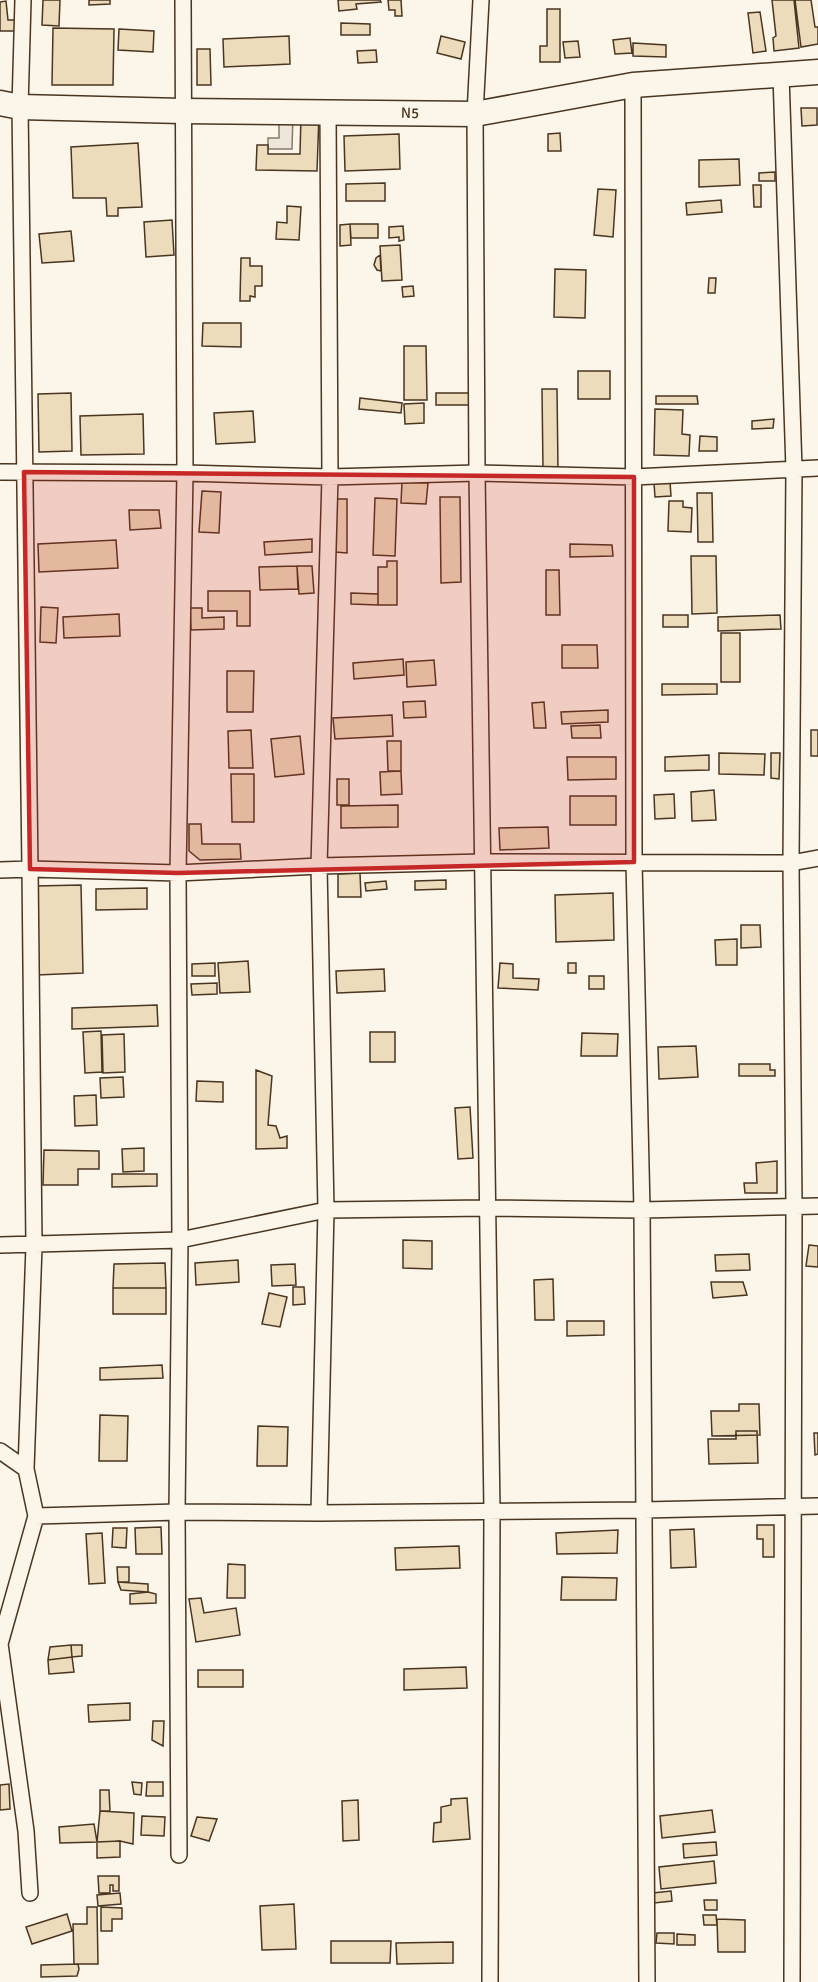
<svg xmlns="http://www.w3.org/2000/svg" width="818" height="1982" viewBox="0 0 818 1982" font-family="Signika,sans-serif">
  <style>
    .parking { fill: #ede7d9; stroke: #887966; stroke-width: 1.5 }
    .building { fill: #ecdcbc; stroke: #4a3520; stroke-width: 1.5 }
    .lines { fill: none; stroke-linecap: round; stroke-linejoin: round }
    .minor-casing { stroke: #4a3520; stroke-width: 18 }
    .primary-casing { stroke: #4a3520; stroke-width: 27 }
    .minor { stroke: #fbf6e9; stroke-width: 15 }
    .primary { stroke: #fbf6e9; stroke-width: 24 }
    .marked { fill: #c62828; fill-opacity: 0.2; stroke: #c62828; stroke-width: 4.5; stroke-linejoin: round }
    .labels { text-anchor: middle; dominant-baseline: central; stroke-width: 4.5; stroke-linejoin: round; paint-order: stroke }
    .street-label { font-size: 15px; fill: #4a3520; stroke: #fbf6e9 }
  </style>
  <rect width="100%" height="100%" fill="#fbf6e9"/>
  <!-- parking -->
  <path class="parking" d="M279,114h14l-1,35h-24v-11h11z"/>
  <!-- building -->
  <path class="building" d="M43,0h17l-1,26 -17,-1z
    M89,0h21v4l-21,1z
    M338,0h42l1,2 -25,2 1,5 -18,2z
    M388,0h13l1,16h-7v-6h-6z
    M772,0h22l5,48 -25,3 -1,-13 3,-2z
    M795,0h16l4,27h3v17l-17,3z
    M6,1l2,19h8v11h-16v-29z
    M547,9h13v53h-20v-16h7z
    M760,12l6,39 -13,2 -5,-40z
    M341,23l29,1v11h-29z
    M53,28l61,1 -1,56h-61z
    M119,29l35,2 -1,21 -35,-2z
    M289,36l1,28 -66,3 -1,-28z
    M441,36l24,6 -4,17 -24,-6z
    M630,38l2,15 -17,1 -2,-14z
    M578,41l2,16 -15,1 -2,-16z
    M633,43l33,2v12l-33,-1z
    M197,49h13l1,36h-14z
    M376,50l1,12 -19,1 -1,-12z
    M801,108h16v17l-15,1z
    M301,115h18l-2,56 -61,-1 1,-25h11v9h32z
    M560,133l1,18h-13v-17z
    M399,134l1,35 -55,2 -1,-35z
    M138,143l4,64 -24,1v8h-11l-1,-18h-33l-2,-51z
    M739,159l1,26 -41,2v-27z
    M775,172v9h-16v-8z
    M385,183v18h-39v-17z
    M753,185h8v22h-7z
    M598,189l18,1 -3,47 -19,-2z
    M721,200l1,12 -35,3 -1,-12z
    M287,206l14,1 -2,33 -23,-1 1,-17 10,1z
    M172,220l2,35 -28,2 -2,-35z
    M350,224h28v14h-27z
    M350,224l1,21 -11,1v-21z
    M403,226l1,14 -5,1v-4l-10,1v-11z
    M71,231l3,30 -32,2 -3,-29z
    M400,245l2,35 -20,1 -2,-35z
    M380,255l1,16 -4,-1 -3,-5 2,-7z
    M241,258h9v8h12v20h-7v11l-5,-1v5h-10z
    M555,269l31,1 -1,48 -31,-1z
    M709,278h7l-1,15h-7z
    M413,286l1,10 -11,1 -1,-10z
    M203,323h38v24l-39,-1z
    M404,346h22l1,54h-23z
    M578,371h32v28h-32z
    M542,389h15l1,81h-15z
    M71,393l1,58 -33,1 -1,-58z
    M436,393h33v12h-33z
    M656,396h41l1,8h-42z
    M360,398l42,5 -1,10 -42,-4z
    M424,403v20l-19,1 -1,-20z
    M655,409l28,1 -1,24 8,1 -1,21 -35,-1z
    M253,411l2,31 -39,2 -2,-31z
    M143,414l1,40 -63,1 -1,-39z
    M774,419l-1,9 -21,1v-8z
    M700,436l17,1v14h-18z
    M402,482l26,1 -2,21 -25,-1z
    M670,482l1,14 -16,1 -1,-14z
    M202,491l19,1 -2,41 -20,-1z
    M697,493h15l1,49h-15z
    M440,497h20l1,85 -20,1z
    M375,498l22,1 -2,57 -22,-1z
    M335,499h12v54l-12,-1z
    M669,501h14v6l9,1 -1,24 -23,-1z
    M129,510h30l2,18 -31,2z
    M312,539v13l-47,3 -1,-13z
    M116,540l2,28 -79,4 -1,-28z
    M570,544l42,1 1,11 -43,1z
    M691,556h25l1,57 -25,1z
    M387,561h10v44h-19v-38h9z
    M297,566l1,23 -38,1 -1,-23z
    M297,566h15l2,27 -15,1z
    M546,570h13l1,45h-14z
    M208,591h42v35h-13v-15h-29z
    M351,593l27,1v11l-27,-1z
    M41,607l17,1 -2,35 -16,-1z
    M190,608h12v10l22,-1v12l-33,1z
    M119,614l1,22 -56,2 -1,-21z
    M663,615h25v12h-25z
    M780,615l1,14 -63,2v-14z
    M721,633h19v49h-19z
    M562,645h35l1,23h-36z
    M403,659l1,16 -50,4 -1,-16z
    M434,660l2,25 -29,2 -1,-25z
    M227,671h27l-1,41h-26z
    M662,684h55v10l-55,1z
    M425,701l1,16 -22,1 -1,-16z
    M544,702l2,26h-12l-2,-25z
    M608,710v12l-46,2 -1,-12z
    M392,715l1,21 -58,3 -2,-21z
    M600,725l1,13h-29l-1,-12z
    M251,730l2,38h-24l-1,-37z
    M811,730h7v26h-7z
    M300,736l4,38 -29,3 -4,-38z
    M387,741h14v30h-13z
    M719,753l46,1 -1,21 -45,-1z
    M771,753h9l-1,26 -8,-1z
    M709,755v15l-44,1v-14z
    M567,757h49v22l-48,1z
    M401,771l1,23 -21,1 -1,-23z
    M231,774h23v48h-22z
    M337,779h12v26h-12z
    M714,790l2,30 -24,1 -1,-29z
    M674,794l1,24 -20,1 -1,-24z
    M570,796h46v29h-46z
    M398,805v22l-57,1v-22z
    M189,824h12l1,20h38l1,15 -41,1 -11,-9z
    M548,827l1,21 -49,2 -1,-22z
    M360,873l1,24h-23v-23z
    M446,880v9l-31,1v-9z
    M386,881l1,8 -21,2 -1,-8z
    M81,885l2,88 -46,2 -2,-89z
    M147,888v21l-51,1v-21z
    M613,893l1,47 -58,2 -1,-47z
    M741,925h19l1,22 -20,1z
    M737,939v26h-21l-1,-25z
    M248,961l2,31 -30,1 -2,-30z
    M215,963v13h-23v-12z
    M500,963l13,1v14l26,1 -1,11 -40,-2z
    M568,963h8v10h-8z
    M384,969l1,22 -48,2 -1,-22z
    M589,976h15v13h-15z
    M217,983v11l-25,1 -1,-11z
    M157,1005l1,21 -86,3v-21z
    M101,1031l1,41 -17,1 -2,-41z
    M370,1032h25v30h-25z
    M582,1033l36,1 -1,22h-36z
    M124,1034l1,38 -22,1 -1,-38z
    M696,1046l2,31 -39,2 -1,-32z
    M739,1064h31v6h5v6h-36z
    M256,1070l16,6 -4,49 8,1 4,12 7,-2v12l-31,1z
    M123,1077l1,20 -23,1 -1,-20z
    M197,1081l26,1v20l-27,-1z
    M96,1095l1,30 -22,1 -1,-30z
    M470,1107l3,51 -15,1 -3,-51z
    M144,1148v23l-21,1 -1,-23z
    M44,1150l55,1v18h-21v16h-35z
    M777,1161v32h-32l-1,-10h13l-1,-20z
    M112,1174h45v12l-45,1z
    M403,1240l29,1v28l-29,-1z
    M809,1245l9,1v21l-12,-1z
    M749,1254l1,16 -34,1 -1,-16z
    M238,1260l1,22 -43,3 -1,-22z
    M165,1263l1,25h-53l1,-24z
    M295,1264l1,21 -24,1 -1,-21z
    M553,1279l1,41h-19l-1,-40z
    M711,1282h32l4,13 -34,3z
    M293,1287h11l1,17 -12,1z
    M113,1288h53v26h-53z
    M269,1293l18,4 -7,30 -18,-3z
    M567,1321h37v14l-37,1z
    M162,1365l1,13 -63,2v-12z
    M739,1404h20l1,31 -48,1 -1,-25h28z
    M100,1415l28,1 -1,45h-28z
    M258,1426l30,1 -1,39h-30z
    M736,1431h21l1,32 -49,1 -1,-25h28z
    M814,1433h4v21l-3,1z
    M757,1525h17v32h-11v-18h-6z
    M161,1527l1,27h-26l-1,-26z
    M113,1528h14l-1,20 -14,-1z
    M694,1529l2,38 -25,1 -1,-38z
    M618,1530l-1,23 -60,1 -1,-21z
    M102,1533l3,50 -16,1 -3,-50z
    M459,1546l1,22 -64,2 -1,-22z
    M228,1564l17,1v33h-18z
    M117,1567h12v15h-11z
    M562,1577l55,1 -1,22h-55z
    M118,1582l30,2v8l-27,-2z
    M148,1592l8,2v9l-26,1v-10z
    M201,1598l3,15 32,-5 4,27 -44,7 -7,-43z
    M71,1645h11v11l-10,1z
    M71,1645l1,12 -24,3 2,-13z
    M72,1657l2,15 -25,2 -1,-14z
    M466,1667l1,21 -63,2v-21z
    M198,1670h45v17h-45z
    M130,1703v17l-41,2 -1,-17z
    M153,1721h11l-1,25 -11,-6z
    M132,1782l10,1 -1,12 -7,-1z
    M147,1782h16v14h-17z
    M9,1784l1,25 -10,1v-25z
    M100,1790h9l1,21h-10z
    M467,1798l3,41 -37,3 1,-19 7,-1v-15l10,-2v-6z
    M358,1800l1,40 -16,1 -1,-40z
    M712,1810l3,22 -53,6 -2,-22z
    M100,1811l34,2 -1,31 -13,-3 -23,1z
    M142,1816l23,1 -1,19 -23,-1z
    M197,1817l20,2 -8,22 -18,-5z
    M94,1824l3,18 -37,1 -1,-16z
    M120,1841v16l-23,1v-16z
    M716,1842l1,13 -33,3 -1,-14z
    M714,1861l2,22 -55,6 -2,-22z
    M98,1876h21v15h-6v-6h-3v8h-11z
    M671,1891l1,10 -18,2 -1,-10z
    M120,1893l1,11 -23,2 -1,-11z
    M704,1900h13v10h-12z
    M294,1904l2,45 -34,1 -2,-44z
    M87,1907h10l1,57h-24l-1,-40h14z
    M101,1907l21,1v11h-10v12h-11z
    M67,1914l5,17 -40,13 -6,-17z
    M703,1915h13l1,10h-13z
    M717,1919l28,1v32h-27z
    M657,1933h17v11l-18,-1z
    M677,1934l18,1v10h-18z
    M331,1941h60l-1,22h-59z
    M453,1942v21l-56,1 -1,-21z
    M78,1964l1,5 -2,7 -36,1v-12z"/>
  <g class="lines">
    <!-- minor casing -->
    <g class="minor-casing">
      <path id="minor" d="M23,0l-3,107 10,762 148,4 141,-7 164,-4 308,1 27,-5
        M481,0l-6,114 2,359 15,1038 -2,471
        M781,75l13,394 -3,394 3,343 -2,776
        M633,85l1,777 8,348 5,772
        M0,472l185,1 145,4 147,-4 157,4 184,-9
        M0,870l30,-1 4,377 -8,223 10,47 -36,128
        M0,1245l180,-5 146,-30 161,-2 155,2 176,-4
        M0,1451l26,18
        M319,1513l7,-303 -7,-344 11,-389 -2,-366
        M36,1516l141,-4 142,1 325,-3 174,-4
        M0,1644l26,187 4,62
        M179,1855l-2,-343 3,-272 -2,-367 7,-400 -2,-473"/>
    </g>
    <!-- primary casing -->
    <g class="primary-casing">
      <path id="primary" d="M0,103l20,4 162,4 293,3 158,-29 185,-13"/>
    </g>
    <!-- minor -->
    <use href="#minor" class="minor"/>
    <!-- primary -->
    <use href="#primary" class="primary"/>
  </g>
  <!-- marked area -->
  <path class="marked" d="M24,472l610,5v385l-456,11 -148,-4z"/>
  <g class="labels">
    <!-- street labels -->
    <g class="street-label">
      <text transform="translate(410 113) rotate(1)">N5</text>
    </g>
  </g>
</svg>
